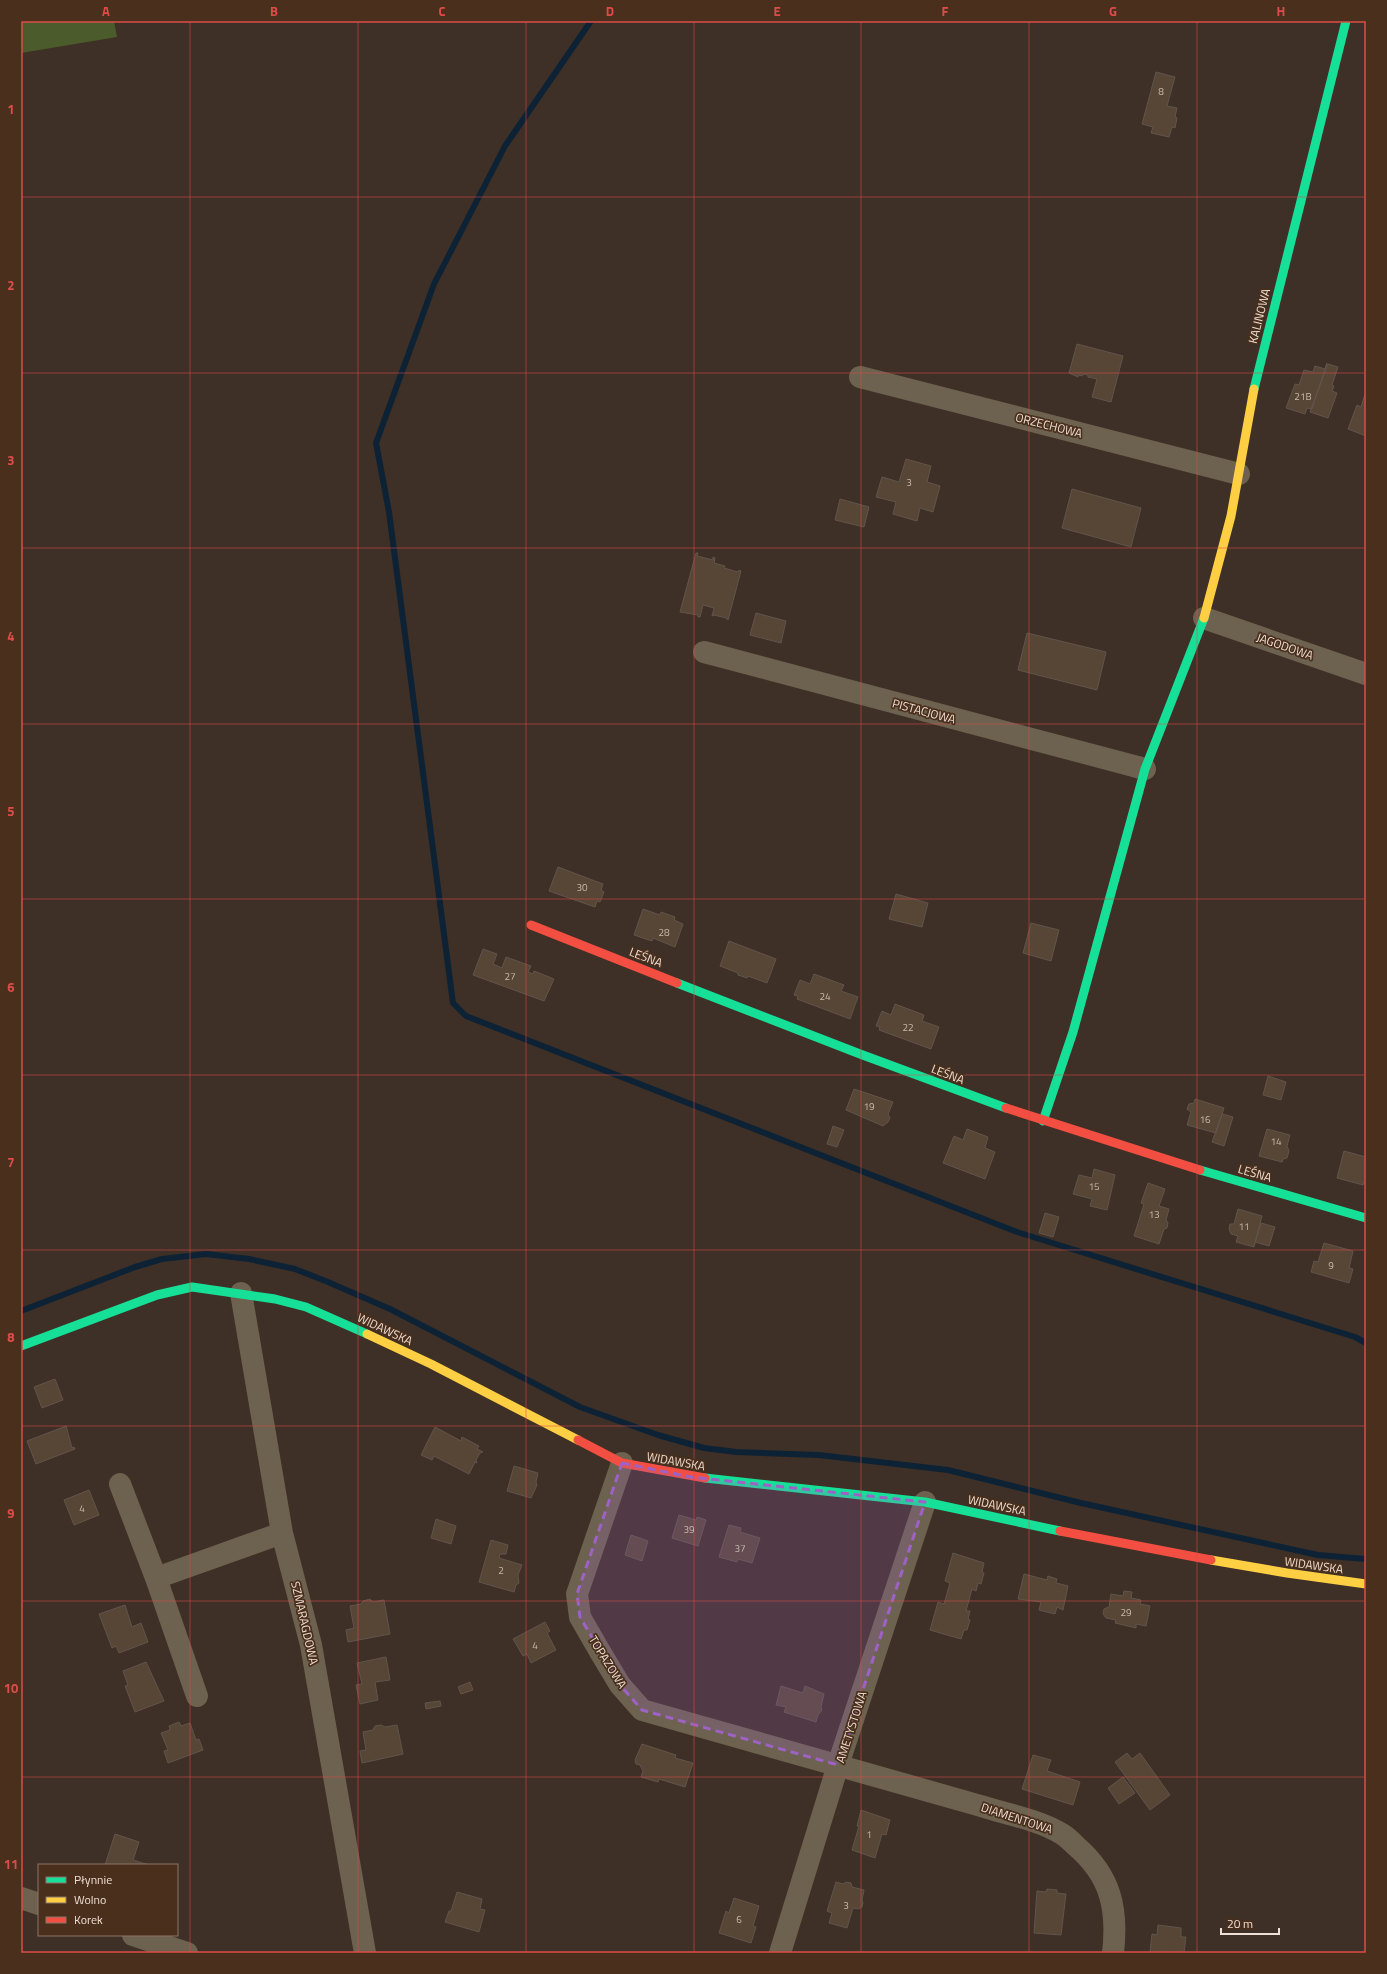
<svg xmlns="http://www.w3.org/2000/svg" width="1387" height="1974" viewBox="0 0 1387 1974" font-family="'Titillium Web',sans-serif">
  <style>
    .green { fill: #4b5b2b }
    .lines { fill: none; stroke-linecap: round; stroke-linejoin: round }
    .stream { stroke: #0d2335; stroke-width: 6 }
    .building { fill: #574636; stroke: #60544c }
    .street { stroke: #6c624f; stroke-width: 22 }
    .fast { stroke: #16e098; stroke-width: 9 }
    .slow { stroke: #ffcf43; stroke-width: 9 }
    .jam { stroke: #f24e42; stroke-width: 9 }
    .marked { fill: #9e62c5; fill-opacity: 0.2; stroke: #9e62c5; stroke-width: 3; stroke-dasharray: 8 5; stroke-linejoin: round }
    .grid { fill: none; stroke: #db4d4a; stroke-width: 1; stroke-opacity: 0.55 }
    .labels { text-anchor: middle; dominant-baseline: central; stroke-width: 3.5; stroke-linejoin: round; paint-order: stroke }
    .number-label { font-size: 10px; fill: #cab9ac }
    .street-label { font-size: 12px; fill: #f0dfd4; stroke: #492f1c }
    .neatline { fill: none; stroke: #db4d4a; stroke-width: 1.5 }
    .grid-label { font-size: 13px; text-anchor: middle; font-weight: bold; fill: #db4d4a }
  </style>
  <rect width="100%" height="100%" fill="#3e3026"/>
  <!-- green -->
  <path class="green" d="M21,21h93l3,16 -96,16z"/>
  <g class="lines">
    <!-- stream -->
    <path class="stream" d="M591,21l-86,125 -71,138 -58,159 13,69 64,491 13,13 551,216 338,105 11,6
      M21,1311l114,-44 27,-8 44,-5 43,5 46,10 33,13 62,27 190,98 78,28 46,13 32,4 83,3 129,15 133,33 237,52 48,4"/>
  </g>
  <!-- building -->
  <path class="building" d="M1156,72l19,5 -8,29 10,2 -2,9 2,1 -2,10 -3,-1 -3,10 -18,-4 2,-6 -11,-3z
    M1077,344l46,12 -12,46 -19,-5 5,-18 -9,-2v-2l-5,-1 -1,2 -3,-1 -1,2 -9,-4z
    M1327,363l-15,46 -5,-1 -2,6 -19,-6 9,-24 4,1 5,-15 9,2 2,-6 10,3z
    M1328,364l10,3 -6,18 2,1 -2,5 5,2 -9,25 -18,-6z
    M1366,391v45l-18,-7 9,-24 4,2z
    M906,459l25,7 -4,16 13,4 -7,26 -13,-4 -3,13 -24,-7 3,-12 -20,-5 6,-20 17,5z
    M1072,489l69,19 -10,39 -69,-19z
    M840,499l29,8 -5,20 -29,-7z
    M696,553h2l-1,3 16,4v-3l2,1 -1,5 11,3 -1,2 14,4 1,-2 2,1 -13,49 -2,-2 -12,-3 -2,1 2,-8 -11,-3 -3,12h-2v-2l-18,-3z
    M756,613l30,8 -5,22 -31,-8z
    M1027,633l79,19 -9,38 -79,-20z
    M558,867l45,17 -2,6 3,2 -4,10 -3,-1 -2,6 -46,-16z
    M896,894l32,9 -6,24 -33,-8z
    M643,909l17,6 1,-3 14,5 -1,3 9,4 -8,23 -22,-9 -1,3 -18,-6z
    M1031,923l28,7 -8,31 -28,-8z
    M729,941l47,18 -9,24 -19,-7 -1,2 -9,-3v-2l-18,-7z
    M483,949l14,5 -4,10 9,4 4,-11 25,9 -3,6 5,2 1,-3 20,8 -10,22 -71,-26z
    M814,974l30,11 -3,6 17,6 -8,22 -53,-20 1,-3 -4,-1 6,-15 10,4z
    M895,1004l29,11 -2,6 17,6 -8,22 -52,-19 1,-3 -4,-1 6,-15 9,4z
    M1268,1076l18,6 -5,18 -18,-5z
    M854,1089l39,13 -5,12 2,4 -2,4 -5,4 -37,-16z
    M1195,1099l29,9 -8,25 -29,-8 4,-13 -4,-3 2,-5 5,-1z
    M1222,1114l11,3 -9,29 -12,-4z
    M833,1126l11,4 -7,17 -10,-3z
    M967,1129l21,8 -3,11 10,4 -10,27 -42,-16 11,-27 9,4z
    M1267,1129l23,6 -3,11 2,5 -2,7 -4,1 -1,3 -23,-6z
    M1344,1151l22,6v26l-2,-1 -1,3 -26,-7z
    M1094,1169l21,6 -8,35 -17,-4 2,-7 -19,-5 6,-19 13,3z
    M1148,1183l17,6 -6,17 10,3 -3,11 2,3 -1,5 -3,1 -5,15 -25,-8 10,-32 -3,-1z
    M1238,1209l24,7 -8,31 -18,-5 2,-6 -7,-2 -2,-5 1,-5h4z
    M1045,1213l14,4 -6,20 -14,-4z
    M1261,1223l14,4 -6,19 -14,-4z
    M1324,1243l29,8 -4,17 4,1 -4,14 -38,-11 3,-11 4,1z
    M55,1379l8,21 -21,8 -8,-21z
    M66,1426l6,22 2,-1 1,2 -39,15 -9,-23z
    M435,1427l26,14 1,-4 17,9 -2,3 6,3 -3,1 -4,7 1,3 -2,-1 -6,12 -35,-18 -2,4 -11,-5z
    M514,1466l24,7 -2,9 1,3 -6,13 -24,-7z
    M89,1490l10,25 -25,10 -10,-25z
    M679,1515l17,5 1,-3 9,3 -8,26 -26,-8z
    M436,1519l20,7 -5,18 -20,-6z
    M729,1525l12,3 -1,4 20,6 -8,25 -14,-4 -1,3 -18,-5z
    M631,1535l17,6 -6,20 -17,-6z
    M491,1540l17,5 -2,9h-6l-1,4 23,7 -4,10 1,8 -3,2 -2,7 -35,-10z
    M953,1553l31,10 -2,9 2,1 -3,11 -3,-1 -2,8 -4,-2 -6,22h4l-2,8 2,1 -3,10h-3l-3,9 -31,-9 8,-28 6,2 6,-21 -5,-2z
    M1024,1574l23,6 1,-4 9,3 -1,4 12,3 -5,24 -6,-3 -2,7 -16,-4 2,-8 -23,-3z
    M1124,1591l8,1 -1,6 10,2 -1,4 10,2 -4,20 -10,-2v4l-21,-5 1,-3 -10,-2 -3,-4 1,-5 5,-2 2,-13 12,2z
    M370,1599l3,3 11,-2 6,34 -42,8 -2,-12 8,-2 -4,-22 11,-2 2,-3z
    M125,1605l7,22 9,-4 7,19 -29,11 -3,-7 -4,2 -13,-34z
    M545,1622l5,9 -3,2 9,17 -25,13 -4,-9 -4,2 -10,-17z
    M386,1657l4,23 -15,2 3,18 -18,4 -4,-19 6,-1 -5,-21z
    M146,1662l18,39 -29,11 -10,-26 3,-1 -5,-14z
    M470,1682l3,8 -12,4 -3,-7z
    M781,1686l22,7 2,-7 19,8 -3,13 1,3 -4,5 -2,7 -32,-10 2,-5 -10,-2z
    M440,1701l1,5 -15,3 -1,-6z
    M179,1722l2,4 9,-3 6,17 3,-1 4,11 -35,13 -4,-12 4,-1 -7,-17 9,-3 -1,-4z
    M381,1725l4,2 12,-2 6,29 -41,9 -2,-12 6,-1 -3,-18 10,-2 2,-4z
    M642,1744l34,11 -1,3 18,5 -8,24 -26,-8 -1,3 -17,-5 2,-6 -3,-6 -4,-1 -1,-4z
    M1127,1753l5,6 8,-6 30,42 -20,15 -35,-48z
    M1033,1755l18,5 -4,11 33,11 -7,23 -51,-16z
    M1123,1777l12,16 -16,11 -11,-16z
    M861,1810l29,10 -4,15 -4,-1 -7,24 -23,-8 7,-24h-2z
    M115,1834l24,8 -6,18 16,5h-44z
    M836,1882l7,2 3,-2 5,1 1,4 12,3 -2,10 1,3 -1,4 -4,2 -5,-1 -6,20 -18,-5 3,-10 -5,-2z
    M1047,1889l10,1v3l9,1 -5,41 -27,-2 3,-42 9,1z
    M457,1892l25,7 -2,10 5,1 -6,22 -34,-10 4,-11h2z
    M734,1898l25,8 -6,20 3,1 -5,16 -32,-10 7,-22 3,2z
    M1158,1925l23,3v9h5l-2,16 -34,-1 2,-18 5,1z"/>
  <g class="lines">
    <!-- street -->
    <path class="street" d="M860,377l379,97
      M1204,618l162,56
      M704,652l441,117
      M241,1293l41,240 29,112 54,308
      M622,1463l-45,131 3,23 19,33 21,35 22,25 339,96c25,8 59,14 81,28 5,3 10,8 14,12 35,30 42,63 37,107
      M120,1484l36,94 126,-45
      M156,1578l41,118
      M21,1898l18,6
      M133,1935l54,18
      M780,1953l58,-188 87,-263"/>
    <!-- fast -->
    <path class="fast" d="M1254,389l92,-368
      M677,983l183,71 146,54
      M1043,1121l30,-89 72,-263 59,-151
      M1200,1170l166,48
      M21,1346l136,-51 35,-8 83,12 31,8 61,27
      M705,1478l220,24 135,29"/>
    <!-- slow -->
    <path class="slow" d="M1204,618l27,-102 23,-127
      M367,1334l64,30 147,76
      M1211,1560l76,13 79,11"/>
    <!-- jam -->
    <path class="jam" d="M531,925l146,58
      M1006,1108l194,62
      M578,1440l44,23 83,15
      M1060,1531l151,29"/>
  </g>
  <!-- marked area -->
  <path class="marked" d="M622,1463l69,14 234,25 -87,263 -196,-55 -22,-25 -40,-68 -3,-23z"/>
  <!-- grid -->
  <path class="grid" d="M190,21v1932M358,21v1932M526,21v1932M694,21v1932M861,21v1932M1029,21v1932M1197,21v1932M21,197h1345M21,373h1345M21,548h1345M21,724h1345M21,899h1345M21,1075h1345M21,1250h1345M21,1426h1345M21,1601h1345M21,1777h1345"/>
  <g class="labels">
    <!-- number labels -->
    <g class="number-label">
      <text x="1161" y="91">8</text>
      <text x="1303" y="396">21B</text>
      <text x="909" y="482">3</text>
      <text x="582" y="887">30</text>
      <text x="664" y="932">28</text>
      <text x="510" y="976">27</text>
      <text x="825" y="996">24</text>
      <text x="908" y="1027">22</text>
      <text x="869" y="1106">19</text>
      <text x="1205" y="1119">16</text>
      <text x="1276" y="1141">14</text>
      <text x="1094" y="1186">15</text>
      <text x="1154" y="1214">13</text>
      <text x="1244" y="1226">11</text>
      <text x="1331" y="1265">9</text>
      <text x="82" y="1508">4</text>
      <text x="689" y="1529">39</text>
      <text x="740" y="1548">37</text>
      <text x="501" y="1570">2</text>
      <text x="1126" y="1612">29</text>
      <text x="535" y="1645">4</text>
      <text x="869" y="1834">1</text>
      <text x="846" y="1905">3</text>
      <text x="739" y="1919">6</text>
    </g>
    <!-- street labels -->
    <g class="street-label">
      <text transform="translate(1259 316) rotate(-76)">KALINOWA</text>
      <text transform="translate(1049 425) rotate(14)">ORZECHOWA</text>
      <text transform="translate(1285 646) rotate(19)">JAGODOWA</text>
      <text transform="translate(924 711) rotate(15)">PISTACJOWA</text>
      <text transform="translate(646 957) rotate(21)">LEŚNA</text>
      <text transform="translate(948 1074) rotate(21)">LEŚNA</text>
      <text transform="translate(1255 1173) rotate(16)">LEŚNA</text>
      <text transform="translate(385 1329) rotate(25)">WIDAWSKA</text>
      <text transform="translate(676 1461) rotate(10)">WIDAWSKA</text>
      <text transform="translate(997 1505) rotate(12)">WIDAWSKA</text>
      <text transform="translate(1314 1565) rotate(8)">WIDAWSKA</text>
      <text transform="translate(305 1623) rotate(77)">SZMARAGDOWA</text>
      <text transform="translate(608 1662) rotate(58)">TOPAZOWA</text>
      <text transform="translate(851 1727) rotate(-72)">AMETYSTOWA</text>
      <text transform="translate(1017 1818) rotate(18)">DIAMENTOWA</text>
    </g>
  </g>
  <!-- border -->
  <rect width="1387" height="1974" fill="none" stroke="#492f1c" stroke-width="44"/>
  <!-- legend -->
  <rect x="38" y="1864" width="140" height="72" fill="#492f1c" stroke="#8c7566"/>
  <rect x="46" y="1877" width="20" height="6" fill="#16e098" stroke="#8c7566"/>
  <text x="74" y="1884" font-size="12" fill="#f0dfd4">Płynnie</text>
  <rect x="46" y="1897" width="20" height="6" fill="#ffcf43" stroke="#8c7566"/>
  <text x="74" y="1904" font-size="12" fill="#f0dfd4">Wolno</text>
  <rect x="46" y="1917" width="20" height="6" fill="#f24e42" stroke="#8c7566"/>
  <text x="74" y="1924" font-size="12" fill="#f0dfd4">Korek</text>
  <!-- scale -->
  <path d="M1221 1928v6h58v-6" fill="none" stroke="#f0dfd4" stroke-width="2"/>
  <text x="1227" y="1928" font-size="12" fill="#f0dfd4" stroke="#492f1c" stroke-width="3" paint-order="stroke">20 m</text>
  <rect x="22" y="22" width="1343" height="1930" class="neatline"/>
  <g class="grid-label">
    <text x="106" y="16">A</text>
    <text x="274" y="16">B</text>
    <text x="442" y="16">C</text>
    <text x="610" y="16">D</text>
    <text x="777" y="16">E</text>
    <text x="945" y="16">F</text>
    <text x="1113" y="16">G</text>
    <text x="1281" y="16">H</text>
    <text x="11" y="114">1</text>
    <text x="11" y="290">2</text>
    <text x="11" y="465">3</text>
    <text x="11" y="641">4</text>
    <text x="11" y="816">5</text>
    <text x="11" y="992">6</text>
    <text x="11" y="1167">7</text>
    <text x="11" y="1342">8</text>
    <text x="11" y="1518">9</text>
    <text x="11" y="1693">10</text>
    <text x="11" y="1869">11</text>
  </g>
</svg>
